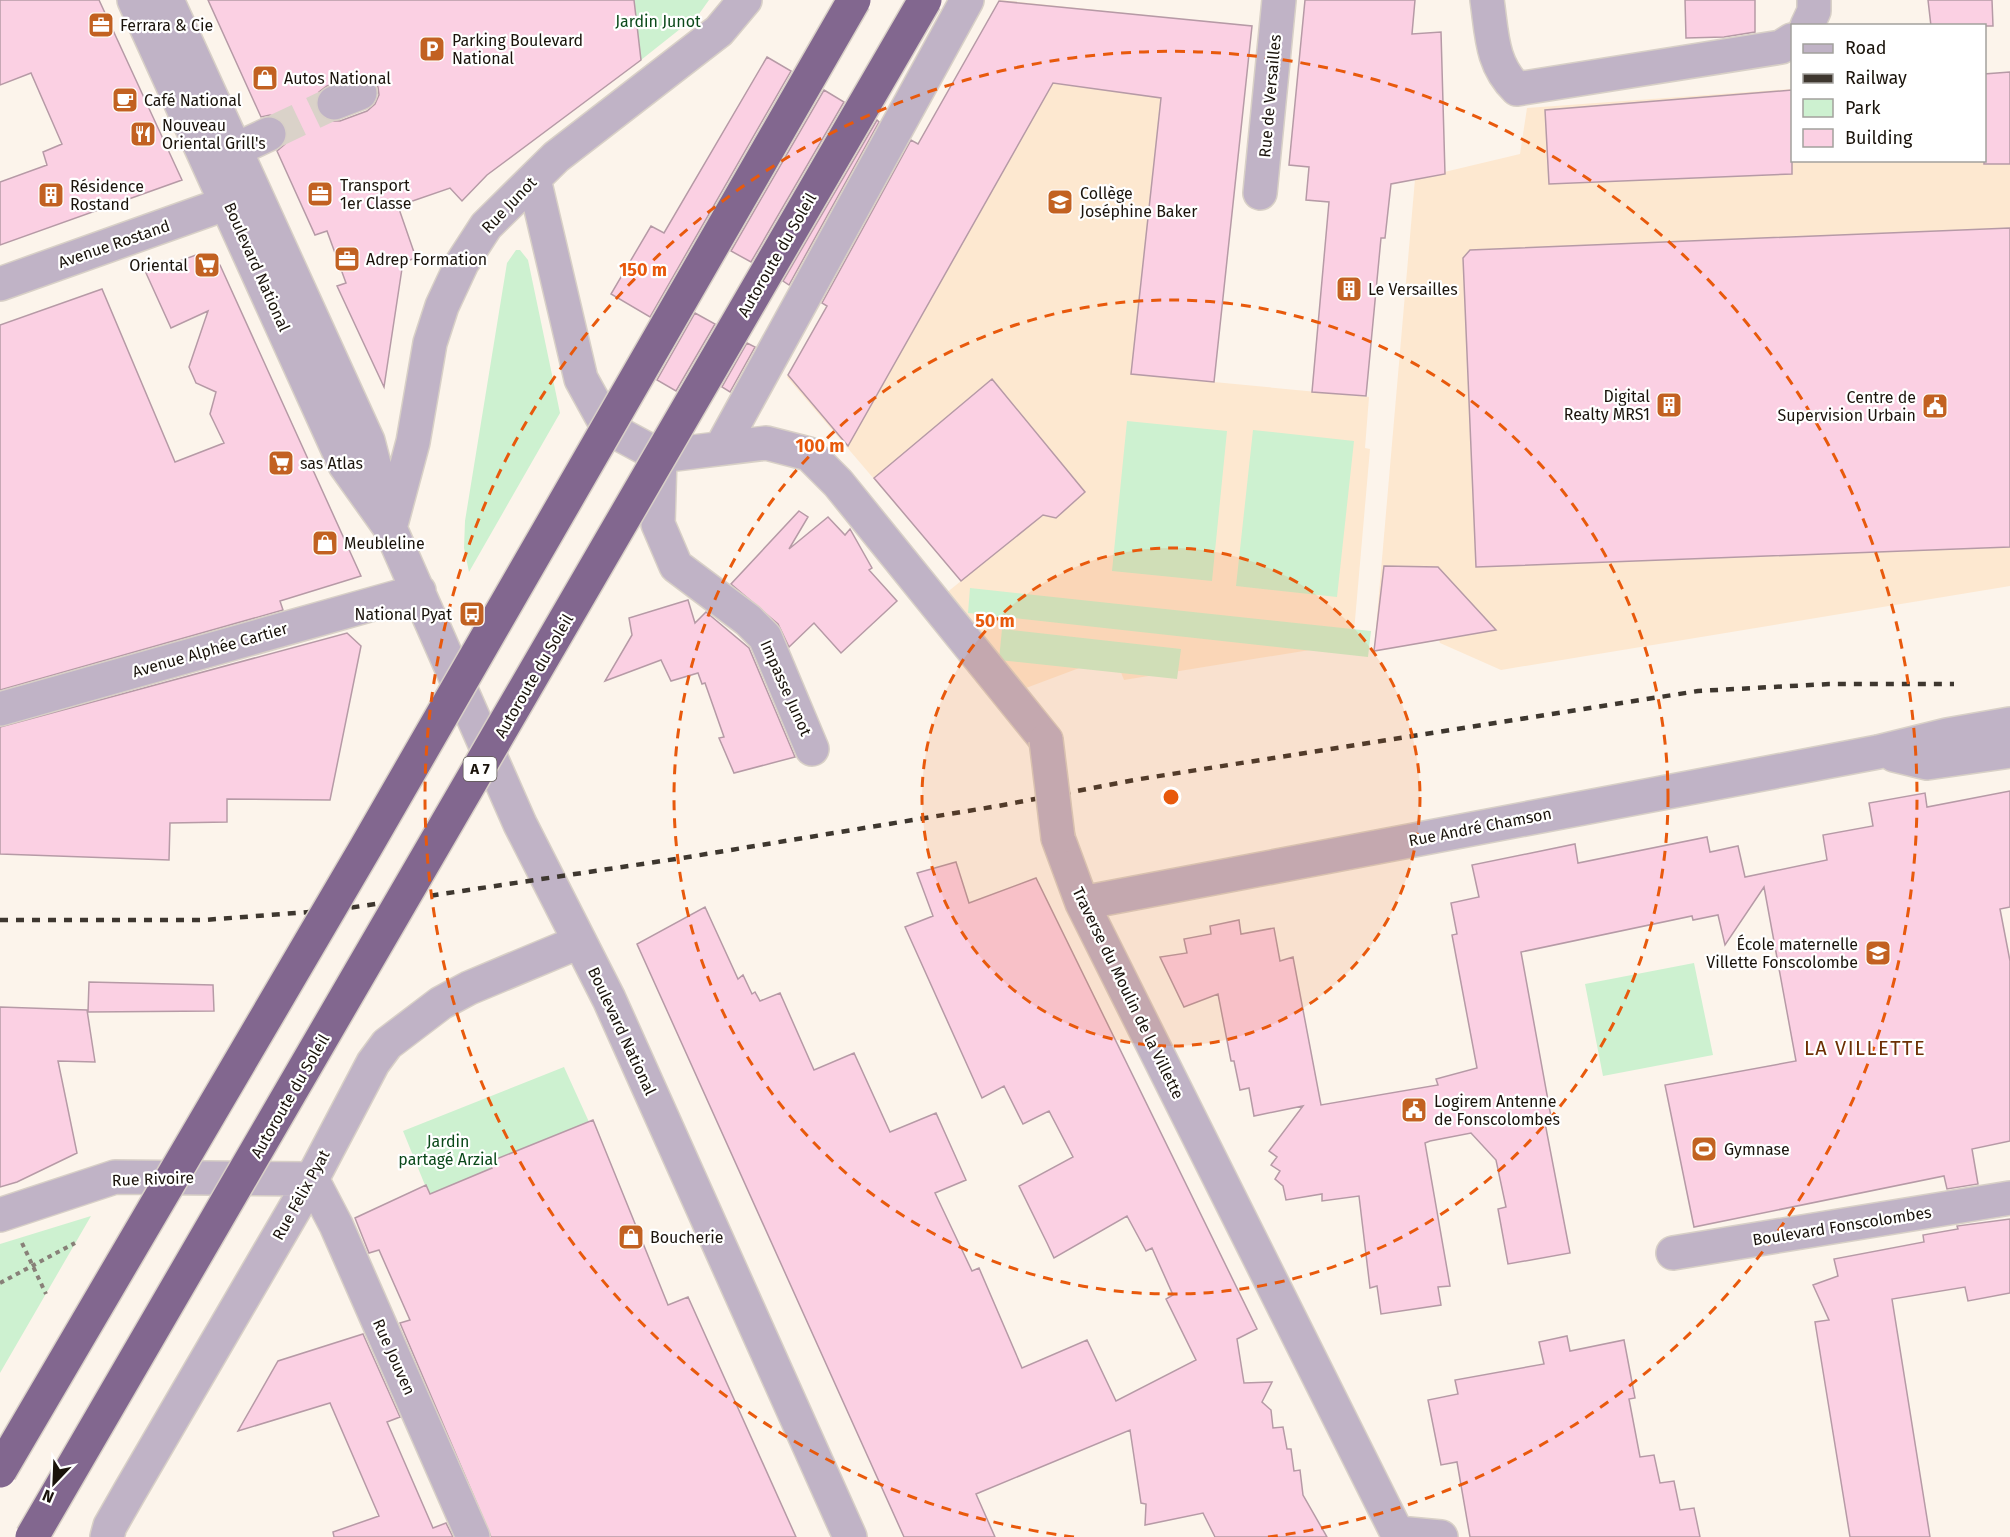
<svg xmlns="http://www.w3.org/2000/svg" width="2010" height="1537" viewBox="0 0 2010 1537" font-family="'Fira Sans',sans-serif">
  <style>
    .built { fill: #fde8d0 }
    .green { fill: #cdf1d0 }
    .building { fill: #fbd0e3; stroke: #b69aa6; stroke-width: 1.5; fill-rule: evenodd }
    .lines { fill: none; stroke-linecap: round; stroke-linejoin: round }
    .minor-tunnel { stroke: #dad2c9; stroke-width: 33; stroke-dasharray: 33 16; stroke-linecap: butt }
    .minor-casing { stroke: #d8d0c7; stroke-width: 36 }
    .path { stroke: #888078; stroke-width: 4; stroke-dasharray: 4.5 4.5; stroke-linecap: butt }
    .minor { stroke: #c0b3c6; stroke-width: 33 }
    .rail { stroke: #3e372f; stroke-width: 4.5; stroke-dasharray: 8 8; stroke-linecap: butt }
    .minor-bridge-casing { stroke: #d8d0c7; stroke-width: 36; stroke-linecap: butt }
    .highway-bridge-casing { stroke: #d8d0c7; stroke-width: 36; stroke-linecap: butt }
    .minor-bridge { stroke: #c0b3c6; stroke-width: 33 }
    .highway-bridge { stroke: #82678f; stroke-width: 33 }
    .ring { fill: none; stroke: #e8590c; stroke-width: 3; stroke-dasharray: 10 8 }
    .labels { text-anchor: middle; dominant-baseline: central; stroke-width: 4.5; stroke-linejoin: round; paint-order: stroke }
    .shield { fill: #fff; stroke: #5f5a54; stroke-width: 1.5 }
    .shield-label { font-size: 15px; font-weight: bold; fill: #1a130b }
    .park-label { font-size: 16px; fill: #0b491a; stroke: #fff }
    .poi-label { font-size: 16px; fill: #1a130b; stroke: #fff; text-anchor: start }
    .street-label { font-size: 16px; fill: #1a130b; stroke: #fff }
    .quarter-label { font-size: 20px; letter-spacing: 1.5px; fill: #6d3005; stroke: #fff }
    .centre { fill: #e8590c; stroke: #fff; stroke-width: 3 }
    .ring-label { font-size: 18px; text-anchor: middle; font-weight: bold; fill: #e8590c; stroke: #fff; stroke-width: 4.5; stroke-linejoin: round; paint-order: stroke }
  </style>
  <rect width="100%" height="100%" fill="#fcf4eb"/>
  <!-- built -->
  <path class="built" d="M1000,0l252,26 -38,356 155,15 -4,51 5,1 -17,194 -229,37 -10,-25 -96,36 -78,-93 21,-17 -174,-204z
    M2010,72v514l-509,84 -61,-27 -1,-3 -65,11 41,-472 105,-25 7,-46 265,-19v71h192z"/>
  <!-- green -->
  <path class="green" d="M634,0h75l-10,14 -58,46z
    M516,250h4l8,10 32,153 -91,159 -5,-24 1,-27 42,-258z
    M1127,421l100,10 -15,150 -100,-10z
    M1253,430l101,11 -17,156 -101,-11z
    M970,588l401,43 -3,26 -400,-44z
    M1002,629l179,20 -4,30 -178,-19z
    M1694,963l19,92 -110,21 -18,-92z
    M564,1067l25,55 -99,40 2,6 -63,27 -26,-64z
    M91,1216l-91,157v-129z"/>
  <!-- building -->
  <path class="building" d="M0,0h99l83,180 -182,65v-63l47,-17 -4,-13 19,-8 -31,-71 -31,12z
    M208,0h426l7,60 -154,115 -25,26 -12,-13 -52,18 18,52 -13,4 -19,125 -47,-101 9,-3 -19,-52 -12,4 -38,-84 8,-7 3,-8 -2,-9 -7,-9 -9,-3 -9,2zM354,75h9l9,4 6,8 1,8 -4,9 -8,7 -27,10h-9l-8,-3 -7,-9v-9l3,-8 8,-6z
    M1305,0h110l-3,34 29,-2 4,142 -54,10 -6,54h-4l-15,158 -54,-4 17,-190 -23,-2 3,-33 -20,-2z
    M1685,0h70v32l-31,5 -38,1z
    M1928,0h64l1,26h-62z
    M999,1l253,25 -38,356 -83,-8 30,-276 -108,-15 -205,363 -60,-71 39,-69 -5,-3 89,-163 7,4z
    M767,57l24,14 -141,246 -39,-23 40,-68 13,7z
    M2010,72v92h-26v-90z
    M824,90l20,12 -93,160 -20,-11z
    M1792,90v84l-243,10 -4,-74z
    M877,120l2,2 -90,163 -6,-4z
    M2010,228v319l-534,20 -13,-309 7,-8z
    M196,255l24,10 141,311 -81,25 3,9 -283,80v-365l102,-36 73,173 49,-19 -14,-29 6,-22 -20,-9 -7,-16 19,-56 -37,17 -25,-55z
    M695,313l20,11 -39,67 -19,-11z
    M747,343l8,4 -25,45 -8,-5z
    M992,379l93,113 -29,26 -13,-3 -82,66 -87,-103z
    M799,511l9,6 -19,32 39,-32 17,18 5,-6 22,39 -3,2 28,31 -56,52 -27,-30 -25,24 -11,-23 -47,-40z
    M1384,566l54,1 58,63 -122,21z
    M688,600l7,23 11,-11 43,36 46,109 -61,16 -15,-35 5,-1 -19,-54 -3,1 -4,-11 -27,8 -10,-21 -56,21 27,-46 -3,-17z
    M347,633l14,13 -31,154 -103,-1v23l-57,1 -1,37 -169,-6v-127z
    M2010,791v116l-10,2 10,52v180l-38,8 6,35 -31,5 -3,-13 -250,51 -29,-142 131,-24 -32,-174 -39,58 -7,-30 -25,5 -1,-4 -171,36 31,170 -7,1 25,130 -62,11 -10,-55 8,-2 -10,-47 -25,-27 -41,8 -5,2 25,143 -12,1 3,18 -60,9 -4,-28 -7,2 -11,-92 -37,5v-7l-36,6 -3,-14 -8,-7 5,-8 -9,-6 6,-8 -8,-6 34,-45 -49,10 -5,-28 -9,2 -6,-29h-3l-13,-67 -34,13 -24,-50 27,-4 -3,-14 27,-5 -1,-8 29,-6 2,14 33,-6 6,33 13,-4 28,148 117,-20 -2,-6 41,-11 -25,-133 5,-1 -6,-31 28,-6 -7,-32 103,-21 3,19 129,-26 3,15 28,-6 7,31 82,-17 -4,-25 50,-9 -4,-23 56,-10 2,14z
    M956,862l13,41 67,-25 221,451 -20,10 7,44 28,-1 -10,20 9,8 2,18 10,-1 4,22h4l3,22 6,-1 3,25 24,42h-112l-12,-24 -58,12 1,-21 -5,-1 -11,-73 -154,64 19,43h-91l-267,-593 68,-37 33,72 5,-4 9,19 3,-2 5,9 20,-8 34,77 40,-17 36,79 46,-19 30,67 -31,13 37,78 7,-3 43,100 65,-28 29,61 80,-41 -30,-61 7,-4 -21,-47 -6,3 -19,-35 -73,42 -7,-15 -28,-57 54,-29 -24,-46 -26,13 -19,-38 -22,12 -77,-171 28,-11 -16,-43z
    M89,982l124,3 1,26 -126,1z
    M0,1007l87,3 8,52 -37,-1 19,92 -60,29 -17,5z
    M593,1120l75,185 20,-8 108,240h-305l-91,-214 10,-3 -31,-70 -10,3 -14,-35 71,-33 4,9 62,-26 -3,-6z
    M2010,1219v74l-42,8 -3,-14 -73,12 38,238h-80l-35,-215 14,-2 -16,-35 25,-9 -4,-17 90,-17 -1,-7 35,-6 -1,-3z
    M363,1334l37,83 -13,5 46,106 13,-5 7,14h-119l-1,-5 46,-16 -49,-113 -92,28 40,-70z
    M1567,1336l3,15 54,-11 11,58 -6,1 11,58 14,-2 6,28 14,-2 6,29 14,-2 6,29h-230l-13,-75 -16,3 -13,-65 30,-6 -3,-14 89,-16 -5,-22z"/>
  <g class="lines">
    <!-- minor-tunnel -->
    <path class="minor-tunnel" d="M269,134l65,-31"/>
    <!-- minor casing -->
    <g class="minor-casing">
      <path id="minor" d="M134,0l211,465 45,63 130,296 89,175 241,538
        M167,0l201,441 19,73
        M1487,0c5,34 4,64 30,89l264,-42 11,-7
        M1807,26l7,-15v-11
        M334,103l26,-10
        M235,150l34,-16
        M534,179l47,200 27,49 52,28 106,-13 43,11 29,29 208,257
        M1260,193l19,-193
        M0,284l250,-89
        M721,448l246,-448
        M660,456l-2,68 18,42 72,54 17,17 47,112
        M390,528l23,-86 17,-99 12,-37 20,-43 24,-37 70,-69 163,-126 26,-31
        M0,709l419,-118
        M1894,755l33,8 83,-12
        M1058,838l24,65 317,634
        M1082,903l796,-151 69,-17 63,-11
        M0,1215l115,-38 197,2 24,46 137,312
        M1673,1253l337,-55
        M1398,1533l43,4
        M107,1537l3,-11 20,-35 182,-312 61,-116 14,-19 54,-41 28,-15 110,-46"/>
    </g>
    <!-- path -->
    <path class="path" d="M22,1243l24,51
      M0,1283l75,-40"/>
    <!-- minor -->
    <use href="#minor" class="minor"/>
    <!-- rail -->
    <path class="rail" d="M0,920h204l131,-10 347,-52 316,-52 142,-27 558,-88 131,-7h125"/>
    <!-- minor-bridge casing -->
    <g class="minor-bridge-casing">
      <path id="minor-bridge" d="M1046,740l12,98"/>
    </g>
    <!-- highway-bridge casing -->
    <g class="highway-bridge-casing">
      <path id="highway-bridge" d="M0,1471l366,-624 488,-847
        M32,1537l893,-1537"/>
    </g>
    <!-- minor-bridge -->
    <use href="#minor-bridge" class="minor-bridge"/>
    <!-- highway-bridge -->
    <use href="#highway-bridge" class="highway-bridge"/>
  </g>
  <!-- distance rings -->
  <circle cx="1171" cy="797" r="249" fill="#e8590c" fill-opacity=".12"/>
  <g class="ring">
    <circle cx="1171" cy="797" r="249"/>
    <circle cx="1171" cy="797" r="497"/>
    <path d="M1074 1537A746 746 0 1 1 1268 1537"/>
  </g>
  <!-- icons -->
  <defs>
    <g id="office-square" transform="scale(1.35)"><rect x="-9" y="-9" width="18" height="18" rx="4" fill="#c26121" stroke="#fff"/><path d="M-6-3h4V-5.5h4V-3h4V5H-6ZM-1-4.5V-3h2v-1.5ZM-6 0V1H6V0Z" fill="#fff"/></g>
    <g id="parking-square" transform="scale(1.35)"><rect x="-9" y="-9" width="18" height="18" rx="4" fill="#c26121" stroke="#fff"/><path d="M-3.5-5.5H1a3.5 3.5 0 0 1 0 7H-1V5.5H-3.5ZM-1-3.4V-.6H.8a1.4 1.4 0 0 0 0-2.8Z" fill="#fff"/></g>
    <g id="shop-square" transform="scale(1.35)"><rect x="-9" y="-9" width="18" height="18" rx="4" fill="#c26121" stroke="#fff"/><path d="M-5-2.5h2.3a2.7 3.5 0 0 1 5.4 0H5L5.5 6h-11ZM-1.5-2.5h3a1.5 2.3 0 0 0-3 0Z" fill="#fff"/></g>
    <g id="cafe-square" transform="scale(1.35)"><rect x="-9" y="-9" width="18" height="18" rx="4" fill="#c26121" stroke="#fff"/><path d="M-5.5-4.5H6V0H3Q3 3.5 0 3.5H-2.5Q-5.5 3.5-5.5 0ZM3-3.2v2h1.7v-2ZM-6 4.5H4V6H-6Z" fill="#fff"/></g>
    <g id="restaurant-square" transform="scale(1.35)"><rect x="-9" y="-9" width="18" height="18" rx="4" fill="#c26121" stroke="#fff"/><path d="M-5-6h1v4h1v-4h1v4h1v-4h1v5L-1.5 .5V6h-2V.5L-5-1ZM5-6V6H3V1.5H1.5Q1.5-4 5-6Z" fill="#fff"/></g>
    <g id="building-square" transform="scale(1.35)"><rect x="-9" y="-9" width="18" height="18" rx="4" fill="#c26121" stroke="#fff"/><path d="M-4-6H4V6H1V3H-1V6H-4ZM-2.5-4.3h1.7v1.8h-1.7ZM.8-4.3h1.7v1.8H.8ZM-2.5-1h1.7V.8h-1.7ZM.8-1h1.7V.8H.8Z" fill="#fff"/></g>
    <g id="school-square" transform="scale(1.35)"><rect x="-9" y="-9" width="18" height="18" rx="4" fill="#c26121" stroke="#fff"/><path d="M0-5L7-2L0 1L-7-2ZM-4 1L0 2.5L4 1V4Q0 6-4 4Z" fill="#fff"/></g>
    <g id="supermarket-square" transform="scale(1.35)"><rect x="-9" y="-9" width="18" height="18" rx="4" fill="#c26121" stroke="#fff"/><path d="M-6-5.5h2.5l.6 2H6L4.5 2H-2.5L-4.4-4H-6ZM-1.5 3.2a1.3 1.3 0 1 0 .1 0ZM3 3.2a1.3 1.3 0 1 0 .1 0Z" fill="#fff"/></g>
    <g id="civic-square" transform="scale(1.35)"><rect x="-9" y="-9" width="18" height="18" rx="4" fill="#c26121" stroke="#fff"/><path d="M-.6-6.5H3V-4.5H.6V-3L4-1V1h2V6H-6V1h2V-1L-.6-3ZM-1.2 2.5V6h2.4V2.5Z" fill="#fff"/></g>
    <g id="bus-square" transform="scale(1.35)"><rect x="-9" y="-9" width="18" height="18" rx="4" fill="#c26121" stroke="#fff"/><path d="M-5-6H5V4H4V6H2V4H-2V6H-4V4H-5ZM-3.5-4V0h7V-4ZM-3.5 1.2v1.5H-2V1.2ZM2 1.2v1.5H3.5V1.2Z" fill="#fff"/></g>
    <g id="stadium-square" transform="scale(1.35)"><rect x="-9" y="-9" width="18" height="18" rx="4" fill="#c26121" stroke="#fff"/><path d="M0-5a6.5 5 0 1 0 0 10a6.5 5 0 1 0 0-10ZM-3.5-1.8h7v3.6h-7Z" fill="#fff"/></g>
  </defs>
  <g fill-rule="evenodd">
    <use href="#office-square" x="101" y="25"/>
    <use href="#parking-square" x="432" y="49"/>
    <use href="#shop-square" x="265" y="78"/>
    <use href="#cafe-square" x="125" y="100"/>
    <use href="#restaurant-square" x="143" y="134"/>
    <use href="#office-square" x="320" y="194"/>
    <use href="#building-square" x="51" y="195"/>
    <use href="#school-square" x="1060" y="202"/>
    <use href="#office-square" x="347" y="259"/>
    <use href="#supermarket-square" x="207" y="265"/>
    <use href="#building-square" x="1349" y="289"/>
    <use href="#building-square" x="1669" y="405"/>
    <use href="#civic-square" x="1935" y="406"/>
    <use href="#supermarket-square" x="281" y="463"/>
    <use href="#shop-square" x="325" y="543"/>
    <use href="#bus-square" x="472" y="614"/>
    <use href="#school-square" x="1878" y="953"/>
    <use href="#civic-square" x="1414" y="1110"/>
    <use href="#stadium-square" x="1704" y="1149"/>
    <use href="#shop-square" x="631" y="1237"/>
  </g>
  <g class="labels">
    <!-- shield labels -->
    <rect class="shield" x="463.5" y="757" width="33" height="24" rx="4.5"/>
    <g class="shield-label">
      <text x="480" y="769">A 7</text>
    </g>
    <!-- park labels -->
    <g class="park-label">
      <text x="658" y="21">Jardin Junot</text>
      <text x="448" y="1141">Jardin<tspan x="448" dy="18">partagé Arzial</tspan></text>
    </g>
    <!-- poi labels -->
    <g class="poi-label">
      <text x="120" y="25">Ferrara &amp; Cie</text>
      <text x="452" y="40">Parking Boulevard<tspan x="452" dy="18">National</tspan></text>
      <text x="284" y="78">Autos National</text>
      <text x="144" y="100">Café National</text>
      <text x="162" y="125">Nouveau<tspan x="162" dy="18">Oriental Grill's</tspan></text>
      <text x="340" y="185">Transport<tspan x="340" dy="18">1er Classe</tspan></text>
      <text x="70" y="186">Résidence<tspan x="70" dy="18">Rostand</tspan></text>
      <text x="1080" y="193">Collège<tspan x="1080" dy="18">Joséphine Baker</tspan></text>
      <text x="366" y="259">Adrep Formation</text>
      <text x="188" y="265" text-anchor="end">Oriental</text>
      <text x="1368" y="289">Le Versailles</text>
      <text x="1650" y="396" text-anchor="end">Digital<tspan x="1650" dy="18">Realty MRS1</tspan></text>
      <text x="1916" y="397" text-anchor="end">Centre de<tspan x="1916" dy="18">Supervision Urbain</tspan></text>
      <text x="300" y="463">sas Atlas</text>
      <text x="344" y="543">Meubleline</text>
      <text x="452" y="614" text-anchor="end">National Pyat</text>
      <text x="1858" y="944" text-anchor="end">École maternelle<tspan x="1858" dy="18">Villette Fonscolombe</tspan></text>
      <text x="1434" y="1101">Logirem Antenne<tspan x="1434" dy="18">de Fonscolombes</tspan></text>
      <text x="1724" y="1149">Gymnase</text>
      <text x="650" y="1237">Boucherie</text>
    </g>
    <!-- street labels -->
    <g class="street-label">
      <text transform="translate(1270 96) rotate(-85)">Rue de Versailles</text>
      <text transform="translate(509 205) rotate(-46)">Rue Junot</text>
      <text transform="translate(114 244) rotate(-19)">Avenue Rostand</text>
      <text transform="translate(777 255) rotate(-60)">Autoroute du Soleil</text>
      <text transform="translate(257 267) rotate(66)">Boulevard National</text>
      <text transform="translate(210 650) rotate(-16)">Avenue Alphée Cartier</text>
      <text transform="translate(534 676) rotate(-60)">Autoroute du Soleil</text>
      <text transform="translate(786 688) rotate(66)">Impasse Junot</text>
      <text transform="translate(1480 827) rotate(-11)">Rue André Chamson</text>
      <text transform="translate(1128 993) rotate(64)">Traverse du Moulin de la Villette</text>
      <text transform="translate(622 1031) rotate(65)">Boulevard National</text>
      <text transform="translate(290 1096) rotate(-60)">Autoroute du Soleil</text>
      <text transform="translate(153 1179) rotate(-2)">Rue Rivoire</text>
      <text transform="translate(301 1195) rotate(-61)">Rue Félix Pyat</text>
      <text transform="translate(1842 1226) rotate(-9)">Boulevard Fonscolombes</text>
      <text transform="translate(394 1357) rotate(66)">Rue Jouven</text>
    </g>
    <!-- quarter labels -->
    <g class="quarter-label">
      <text x="1865" y="1048">LA VILLETTE</text>
    </g>
  </g>
  <circle cx="1171" cy="797" r="9" class="centre"/>
  <g class="ring-label">
    <text x="643" y="276">150 m</text>
    <text x="820" y="452">100 m</text>
    <text x="995" y="627">50 m</text>
  </g>
  <!-- legend -->
  <rect x="1791" y="24" width="195" height="138" fill="#ffffff" stroke="#a3a19d" stroke-width="1.5"/>
  <rect x="1803" y="44" width="30" height="9" fill="#c0b3c6" stroke="#a3a19d" stroke-width="1.5"/>
  <text x="1845" y="54" font-size="18" fill="#1a130b">Road</text>
  <rect x="1803" y="74" width="30" height="9" fill="#3e372f" stroke="#a3a19d" stroke-width="1.5"/>
  <text x="1845" y="84" font-size="18" fill="#1a130b">Railway</text>
  <rect x="1803" y="99" width="30" height="18" fill="#cdf1d0" stroke="#a3a19d" stroke-width="1.5"/>
  <text x="1845" y="114" font-size="18" fill="#1a130b">Park</text>
  <rect x="1803" y="129" width="30" height="18" fill="#fbd0e3" stroke="#a3a19d" stroke-width="1.5"/>
  <text x="1845" y="144" font-size="18" fill="#1a130b">Building</text>
  <!-- north arrow -->
  <g transform="translate(54 1483) rotate(203)" stroke="#ffffff" stroke-width="4.5" paint-order="stroke">
  <path d="M0-4.5L10 22L0 15L-10 22Z" fill="#1a130b"/>
  <text y="-9" font-size="16" font-weight="bold" text-anchor="middle" fill="#1a130b">N</text>
  </g>
</svg>
